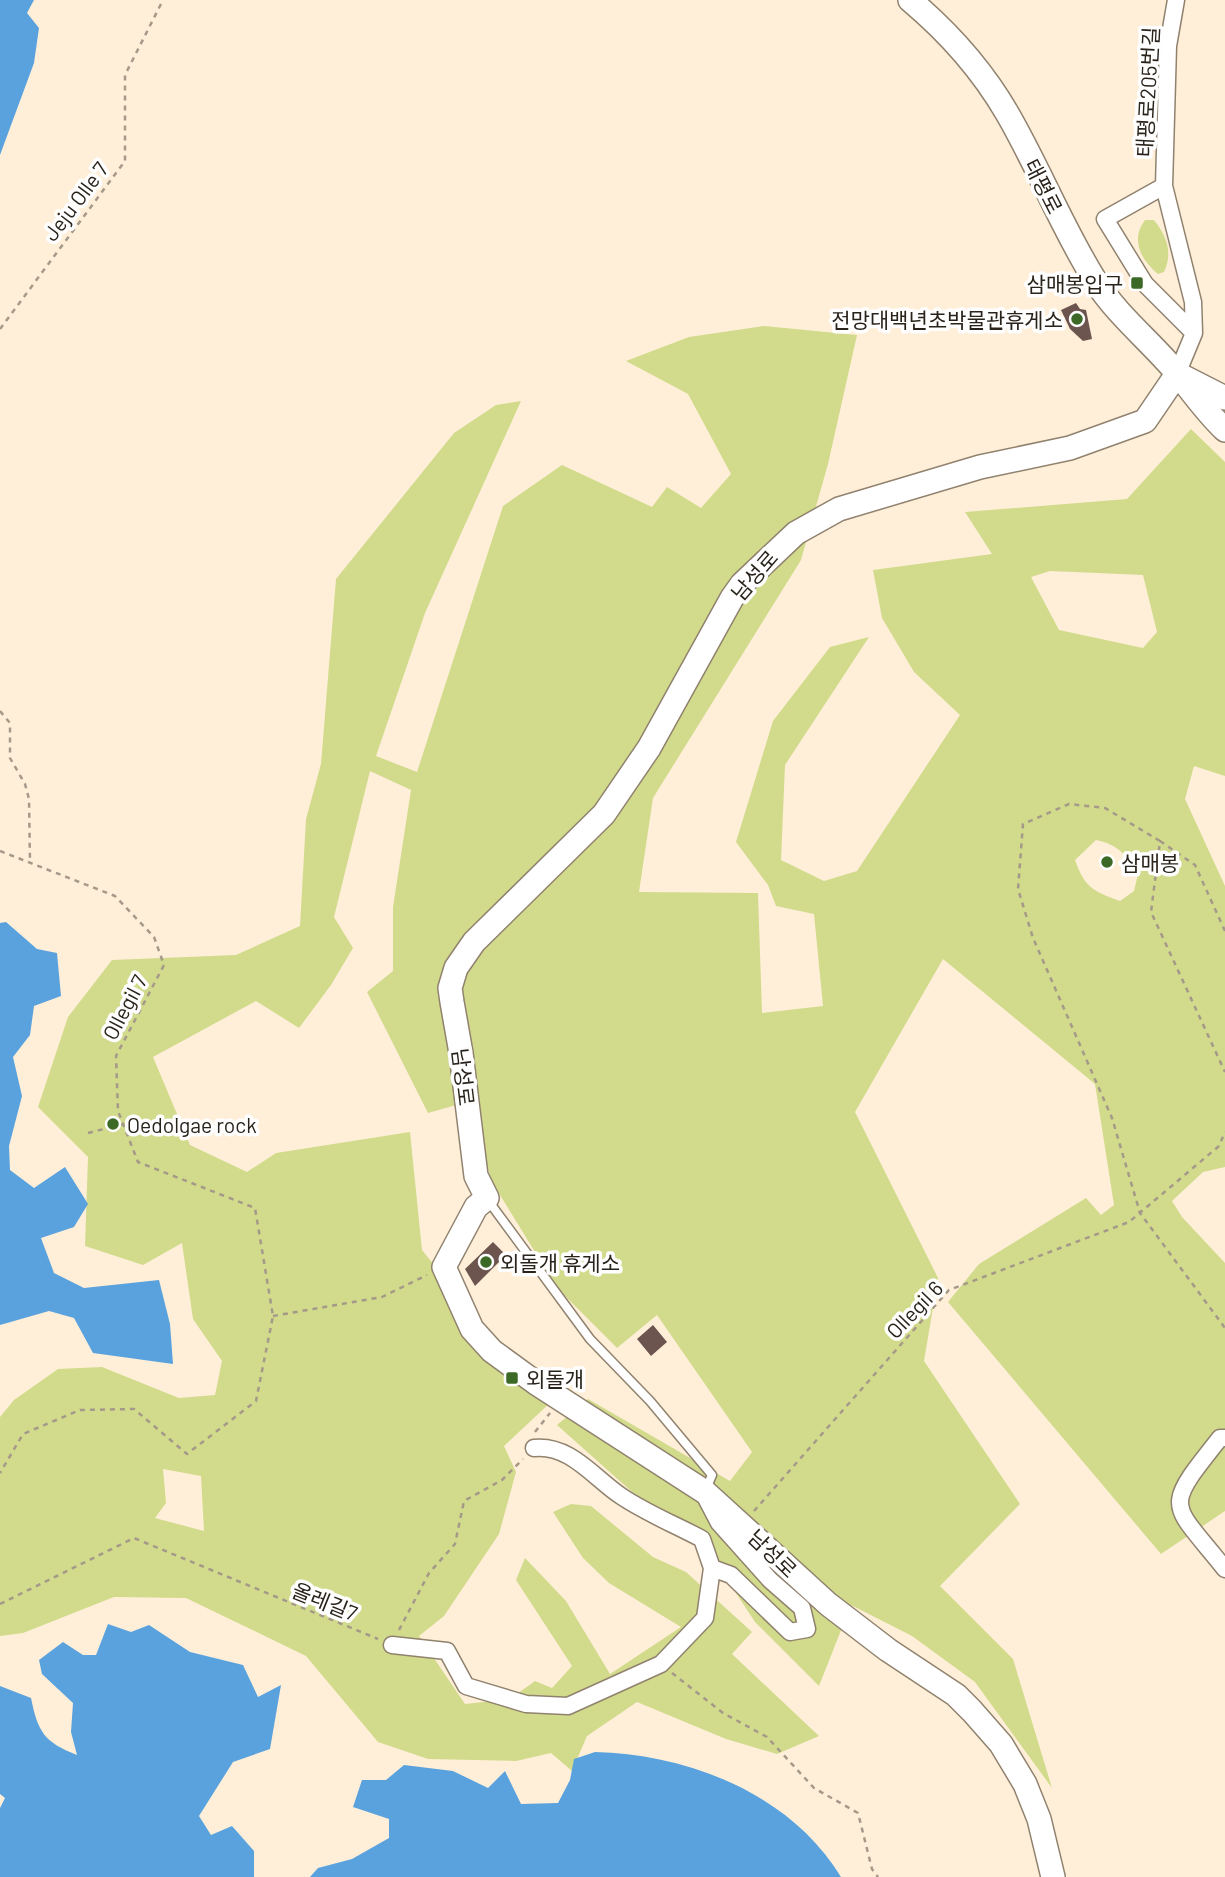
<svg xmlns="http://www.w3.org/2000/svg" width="1225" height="1877" viewBox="0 0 1225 1877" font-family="Barlow,'Noto Sans KR',sans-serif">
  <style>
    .green { fill: #d1db8b; fill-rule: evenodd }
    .water { fill: #59a2dd }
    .building { fill: #6d554f }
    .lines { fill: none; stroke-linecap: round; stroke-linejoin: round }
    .lane-casing { stroke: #90826e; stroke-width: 11 }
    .street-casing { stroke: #90826e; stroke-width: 19 }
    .secondary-casing { stroke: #90826e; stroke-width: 26 }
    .path { stroke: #a59989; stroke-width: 2.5; stroke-dasharray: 5 5; stroke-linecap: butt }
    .lane { stroke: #fff; stroke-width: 8 }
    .street { stroke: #fff; stroke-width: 16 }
    .secondary { stroke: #fff; stroke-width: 23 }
    .poi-dot { fill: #3d6926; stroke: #fefefe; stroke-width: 2.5 }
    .labels { text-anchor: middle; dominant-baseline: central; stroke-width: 7; stroke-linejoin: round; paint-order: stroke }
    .street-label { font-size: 21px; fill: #29231b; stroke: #fefefe }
    .poi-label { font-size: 21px; fill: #29231b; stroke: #fefefe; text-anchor: start }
  </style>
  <rect width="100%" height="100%" fill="#ffefd9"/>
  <!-- green -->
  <path class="green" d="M1145,220h9c13,16 19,33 10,52l-6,2c-17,-14 -28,-34 -13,-54z
    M764,326l93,9 -29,129 -27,96 -148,238 -14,94 119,1 4,120 61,-7 -9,-92 -38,-8 -8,-21 -32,-43 37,-121 57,-74 39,-10 -84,128 -4,95 43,21 33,-10 103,-156 -46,-43 -32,-54 -9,-48 119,-16 -27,-42 162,-13 64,-70 34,33v314l-31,-10 -9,33 40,87v281l-22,5 -31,29 10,16 43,46v248l-64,43 -213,-252 31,-38 107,-66 15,17 13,-10 -19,-121 -152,-125 -88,153 83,166 -14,83 96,143 -80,82 73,73 39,129 -77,-106 -63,-46 -61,-31 -32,81 -64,-64 -50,-76 -74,-55 -74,-66 31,-26 142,82 22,-29 -95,-137 -40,33 -60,-60 -65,-106 -25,-80 -39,11 -61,-121 26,-21v-64l18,-117 -41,-19 -36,146 19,31 -22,37 -32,43 -43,-27 -103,56 37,88 57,27 29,-19 134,-21 12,118 29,36 29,66 71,50 -47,44 12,26 -17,62 -55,82 -25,20 46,68 45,-5 25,-18 17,7 20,-22 -56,-86 9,-22 41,43 44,73 71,-47 -72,-44 -26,-25 -30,-46 18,-8 20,2 62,51 33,15 66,60 -20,22 87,82 -42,18 -51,-15 -89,-37 -50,34 -15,35 -21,-18 -35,8 -88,-2 -50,-17 -72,-86 -120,-58 -72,-1 -91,36 -23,3v-219l14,-17 44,-31 44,-2 77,31 36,-3 7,-34 -29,-42 -11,-76 -39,22 -58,-19 3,-89 -50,-50 30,-90 44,-57 124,-5 64,-29 6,-107 15,-55 15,-185 118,-146 42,-28 25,-4 -96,212 -49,143 41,16 86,-266 59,-41 90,42 15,-20 34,21 30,-34 -43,-80 -62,-33 63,-24zM1050,571l93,4 14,57 -14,16 -84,-18 -28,-53zM1096,840c23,5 30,15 42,34l-4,17 -14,10c-27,-10 -35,-13 -45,-41zM163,1469l38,7 3,55 -49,-13 11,-15z"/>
  <!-- water -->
  <path class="water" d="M0,0h34l-7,13 12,15 -5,35 -34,92z
    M6,922l31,27 20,4 4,43 -27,10 -4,29 -17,22 9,39 -13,50 1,24 24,18 31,-21 23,37 -14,23 -33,11 13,35 30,15 75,-8 11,44 3,40 -80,-11 -19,-35 -25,-7 -49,14v-402z
    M108,1624l23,8 18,-7 41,27 53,13 15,32 23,-12 -11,64 -37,13 -34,54 12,19 21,-9 22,25v26h-254v-69l5,-10 -5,-4v-108l31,12c7,34 13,44 46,57l-6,-23 2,-29 -31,-29 -3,-14 24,-18 20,13h13z
    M595,1752c93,2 196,42 246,125h-531l8,-9 34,-9 37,-21v-19l-36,-12 9,-27h24l18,-15 49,6 35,17 17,-17 16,33 37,-1 12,-23 4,-21z"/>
  <!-- building -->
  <path class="building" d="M1076,303l4,6 6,1 6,29 -9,2 -13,-12 -9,-19z
    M493,1242l13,13 -31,31 -10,-17z
    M653,1325l14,17 -16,14 -14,-17z"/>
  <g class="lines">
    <!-- lane casing -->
    <g class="lane-casing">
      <path id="lane" d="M487,1199l103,140 60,62 62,74 -6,14"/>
    </g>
    <!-- street casing -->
    <g class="street-casing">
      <path id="street" d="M1176,0l-8,46 -4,140 29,116 1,31 -17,41
        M1164,186l-59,33 40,65 49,49
        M1225,1438h-5c-58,73 -50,62 5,131
        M707,1500l12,23 51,57 32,28 5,21 -17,3 -59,-57 -19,-7
        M392,1645l55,6 19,35 60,18 42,2 93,-42 44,-46 7,-50 -10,-29c-26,-14 -56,-26 -81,-43 -27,-18 -51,-52 -87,-48"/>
    </g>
    <!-- secondary casing -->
    <g class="secondary-casing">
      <path id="secondary" d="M910,0c38,32 72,70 97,113 32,55 55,115 89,169 22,34 55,60 81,91 16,20 29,39 48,57
        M1180,375l45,23
        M1053,1877l-14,-58 -14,-35 -24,-40 -29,-33 -16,-16 -68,-45 -60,-46 -123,-112 -169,-109 -44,-32 -20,-22 -28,-62 32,-60 11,-9 -11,-22 -15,-123 -9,-51 -2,-14 6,-20 18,-26 130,-128 45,-66 83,-150 10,-14 54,-51 43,-24 141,-42 90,-19 75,-27 32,-47"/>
    </g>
    <!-- path -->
    <path class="path" d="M0,329l125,-168v-86l38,-75
      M0,711l10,12v35l15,26 4,15 1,64
      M1160,841l-55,-33 -36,-4 -46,20 -5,65 15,49 79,180 28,95 85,115
      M0,851l115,45 39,41 10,28 -48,91 2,55 20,51 117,46 18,108 -17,85 -69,53 -53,-45 -54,1 -57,24 -23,39
      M1225,931l-30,-66 -35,-24 -9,71 74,160
      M88,1133l36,-9
      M273,1316l109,-19 45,-22
      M535,1432l15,-19
      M754,1511l195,-221 180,-68 90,-76 6,-14
      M0,1604l134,-66 244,101
      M399,1630l30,-57 26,-29 9,-43 38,-21 21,-21
      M672,1673l51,40 44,24 47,51 44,25 14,56 6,8"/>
    <!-- lane -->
    <use href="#lane" class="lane"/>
    <!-- street -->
    <use href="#street" class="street"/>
    <!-- secondary -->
    <use href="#secondary" class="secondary"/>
  </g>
  <!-- markers -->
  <g class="poi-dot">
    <rect x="1130" y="276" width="14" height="14" rx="3.5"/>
    <circle cx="1077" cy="319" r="7"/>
    <circle cx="1107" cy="862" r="7"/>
    <circle cx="113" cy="1124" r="7"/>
    <circle cx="486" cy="1262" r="7"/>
    <rect x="505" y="1371" width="14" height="14" rx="3.5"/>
  </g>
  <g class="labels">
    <!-- street labels -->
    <g class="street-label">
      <text transform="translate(1147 92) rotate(-87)">태평로205번길</text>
      <text transform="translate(1044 186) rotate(63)">태평로</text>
      <text transform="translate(75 201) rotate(-53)">Jeju Olle 7</text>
      <text transform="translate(754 575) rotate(-49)">남성로</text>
      <text transform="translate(124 1007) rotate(-62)">Ollegil 7</text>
      <text transform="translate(464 1077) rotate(83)">남성로</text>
      <text transform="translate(914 1309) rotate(-46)">Ollegil 6</text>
      <text transform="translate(773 1553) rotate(44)">남성로</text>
      <text transform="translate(325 1601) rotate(22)">올레길7</text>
    </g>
    <!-- poi labels -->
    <g class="poi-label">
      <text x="1123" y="283" text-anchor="end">삼매봉입구</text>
      <text x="1063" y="319" text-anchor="end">전망대백년초박물관휴게소</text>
      <text x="1121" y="862">삼매봉</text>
      <text x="127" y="1124">Oedolgae rock</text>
      <text x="500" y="1262">외돌개 휴게소</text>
      <text x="526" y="1378">외돌개</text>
    </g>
  </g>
</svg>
